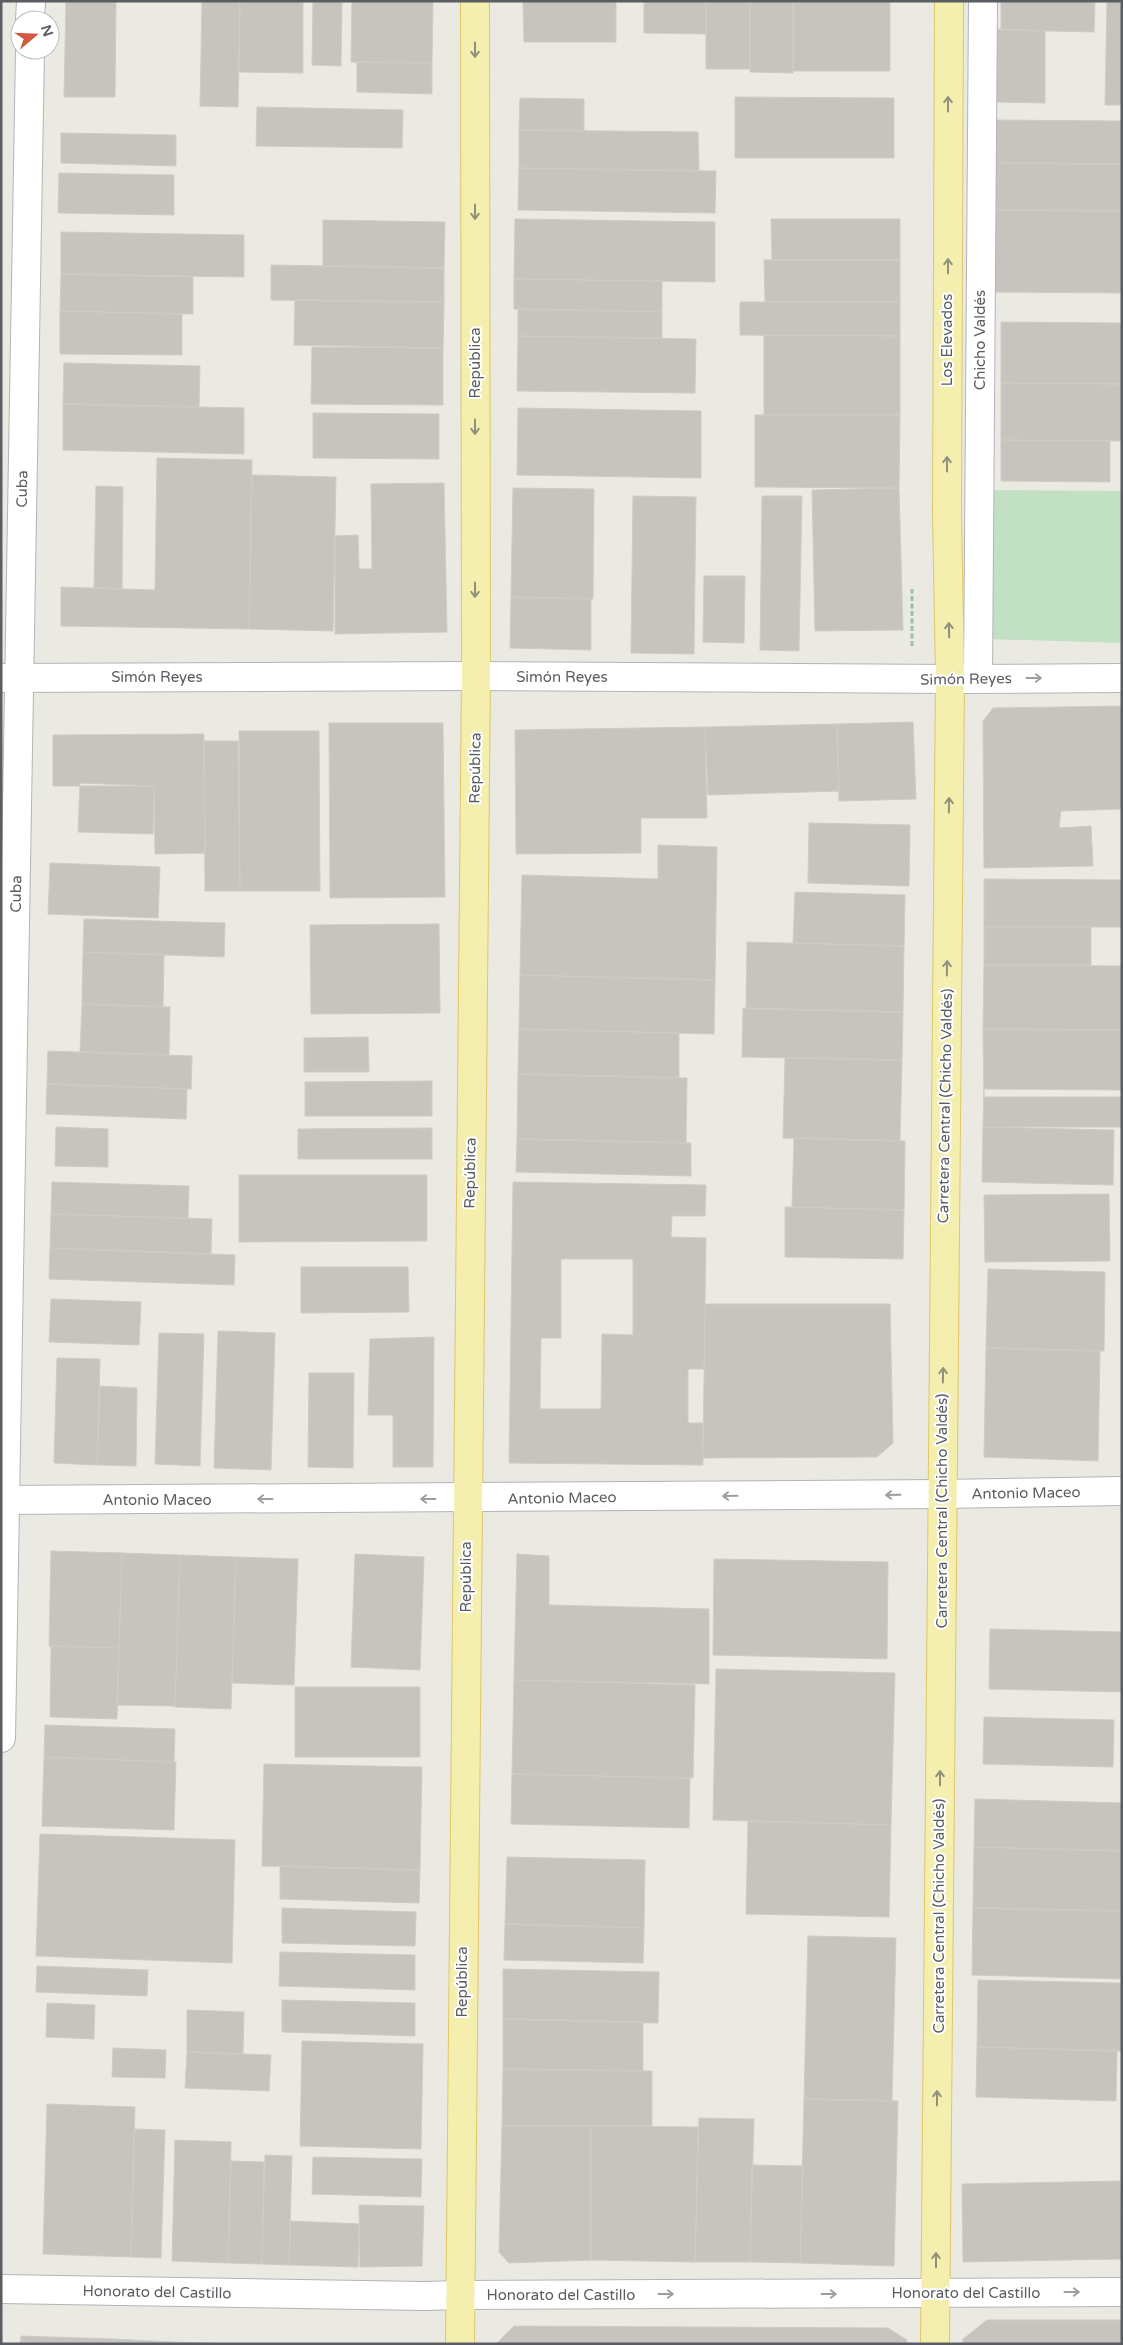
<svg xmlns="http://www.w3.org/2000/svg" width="1123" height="2345" viewBox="0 0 1123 2345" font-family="'Varela Round',sans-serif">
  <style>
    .green { fill: #c1e0c4 }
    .building { fill: #c7c4bf; stroke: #cfccc1; fill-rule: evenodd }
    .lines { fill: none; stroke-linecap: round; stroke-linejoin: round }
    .minor-casing { stroke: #b3b4b8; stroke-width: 30 }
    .tertiary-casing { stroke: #b3b4b8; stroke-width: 30 }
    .secondary-casing { stroke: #b1b4b8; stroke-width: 30 }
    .primary-casing { stroke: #dfc767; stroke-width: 30 }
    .path { stroke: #9bc0a9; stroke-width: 3; stroke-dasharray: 5 2.5; stroke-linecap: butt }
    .minor { stroke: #fff; stroke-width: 28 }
    .tertiary { stroke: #fff; stroke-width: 28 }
    .secondary { stroke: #fff; stroke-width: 28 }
    .primary { stroke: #f4efae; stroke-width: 28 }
    .oneway { stroke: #90907c }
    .oneway2 { stroke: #9c9ea0 }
    .labels { text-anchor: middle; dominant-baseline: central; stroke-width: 4; stroke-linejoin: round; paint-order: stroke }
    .street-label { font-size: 15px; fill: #5a5d61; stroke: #fff }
  </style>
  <rect width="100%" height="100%" fill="#ebeae2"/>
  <!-- green -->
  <path class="green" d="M990,490l132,1v152l-134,-4z"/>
  <!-- building -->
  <path class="building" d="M66,1h50l-1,96h-51z
    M202,1h38l-2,106 -38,-1z
    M240,1h63v72l-64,-1z
    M313,1h29l-1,65 -29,-1z
    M352,1h81l-1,62 -81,-1z
    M523,1h93v41h-92z
    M644,1h62v33l-62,-1z
    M706,1h44v68h-44z
    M750,1h43v72l-43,-1z
    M793,1h97v70h-97z
    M1001,1h94l-1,31 -93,-2z
    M1107,1h15v104h-17z
    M997,29l48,2v72l-49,-1z
    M357,62l75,1v31l-75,-2z
    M735,97l159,1v60h-159z
    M520,98l64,1v32l-65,-1z
    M257,107l146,3 -1,38 -146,-2z
    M995,120l127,1v43l-128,-1z
    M519,130l179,2 1,39 -180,-3z
    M61,133l115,2v31l-115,-3z
    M994,163l128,1v47l-127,-1z
    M519,168l197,3 -1,42 -197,-3z
    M59,173l115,2v40l-116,-2z
    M995,210l127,1v82l-128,-1z
    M515,219l200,3v60l-201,-3z
    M771,219h129v41h-128z
    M323,220l122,2 -1,46 -121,-2z
    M61,232l183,3v42l-183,-3z
    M764,260h136v42h-135z
    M271,265l173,3v34l-173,-2z
    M61,274l132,3v37l-133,-3z
    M514,279l148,2v31l-148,-3z
    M295,300l149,2 -1,46 -149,-3z
    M740,302h160v34l-160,-1z
    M518,309l144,3v26l-144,-2z
    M60,311l122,3v41l-122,-1z
    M1001,322l121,1v61l-121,-1z
    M764,335l136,1v79h-136z
    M518,336l178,3 -1,54 -178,-2z
    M312,347l131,1v57l-132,-1z
    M64,363l136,3 -1,41 -136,-3z
    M1001,383l121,1v57l-121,-1z
    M63,404l181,4v46l-181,-4z
    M518,408l183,3v67l-184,-3z
    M313,413l126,1v45l-126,-1z
    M755,415h145l-1,73 -144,-1z
    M1001,440l109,1v41l-109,-1z
    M157,458l95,2 -3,169 -188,-3v-39l94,3z
    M252,475l84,2 -3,154 -84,-2z
    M444,483l3,149 -112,2v-98l23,-1 1,34h13l-1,-85z
    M96,486l27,1 -1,102 -28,-1z
    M513,488l81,1 -1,110 -82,-2z
    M899,488l4,142 -88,1 -3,-141z
    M633,496l63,1 -2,157 -63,-1z
    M762,496h40l-3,155 -39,-1z
    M704,576h41l-1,67 -41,-1z
    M511,597l80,2v51l-81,-2z
    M1122,706v103l-61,2 -2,17 32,-2 2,40 -109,2 -1,-147 10,-13z
    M913,722l3,77 -77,2 -2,-77z
    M329,723h114l2,174 -115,1z
    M837,724l2,67 -131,4 -3,-68z
    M705,727l2,91h-66v35l-125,1 -1,-124z
    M239,731h80l1,160h-80z
    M204,734l1,119 -50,1 -1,-68h-101v-51z
    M204,741h34l2,150h-35z
    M80,783l74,3 -1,48 -75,-2z
    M809,823l101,2 -1,61 -101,-3z
    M658,845l59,2 -2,133 -195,-5 2,-100 136,4z
    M50,863l110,4 -2,51 -110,-4z
    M984,879l138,1v47h-138z
    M795,892l110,3 -1,51 -111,-3z
    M84,919l141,4 -1,34 -141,-5z
    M439,924l1,89 -129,1 -1,-89z
    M984,927h107v38h-107z
    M747,942l157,4 -1,66 -157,-3z
    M83,952l81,3 -1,52 -81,-3z
    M984,965l138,1v64l-139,-1z
    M520,975l195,5 -1,54 -195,-5z
    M82,1004l88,3 -1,48 -89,-3z
    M743,1008l160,4 -1,48 -160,-3z
    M519,1029l160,4v45l-161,-4z
    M983,1029l139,1v67h-138z
    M368,1037l1,35h-65v-34z
    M48,1051l144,5 -1,33 -144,-5z
    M785,1058l117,2 -2,81 -117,-3z
    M518,1074l169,4 -1,65 -169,-4z
    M432,1081v35h-127v-34z
    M47,1084l140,5 -1,30 -140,-5z
    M984,1089l138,1v37h-139z
    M56,1127l52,2v38l-53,-1z
    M983,1127l131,3 -1,55 -131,-3z
    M432,1128v31h-134v-30z
    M794,1138l111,3 -1,69 -112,-3z
    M517,1139l174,4v33l-175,-4z
    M239,1175h188v66l-188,1z
    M52,1182l137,4 -1,32 -137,-4z
    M513,1182l193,3 -1,31h-33l-1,21 35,1 -2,131h-16v54h15v42l-194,-2zM561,1259h72v76l-31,-1 -1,75h-61l1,-71h20z
    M1109,1194l1,67 -125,1 -1,-67z
    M785,1207l119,3 -1,49 -118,-2z
    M51,1214l161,5 -1,35 -161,-6z
    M50,1248l185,7 -1,30 -185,-6z
    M301,1267h107l1,45 -108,1z
    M988,1269l117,3 -1,79 -118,-3z
    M51,1299l90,3 -2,43 -90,-3z
    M705,1304h185l3,139 -16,14 -174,1z
    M218,1331l57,2 -4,137 -57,-2z
    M159,1333l45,1 -4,132 -45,-2z
    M434,1337l-1,130h-40v-52h-25l2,-76z
    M986,1348l114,3 -2,110 -114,-4z
    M57,1358l43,1 -3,106 -43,-2z
    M309,1373h45l-1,95 -45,-1z
    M100,1386l37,2 -1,78 -39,-1z
    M51,1551l71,2 -3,95 -70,-2z
    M122,1553l58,2 -5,151 -58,-1z
    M355,1554l69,3 -4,113 -69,-3z
    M517,1554l32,2v49l160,4v75l-195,-4z
    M180,1555l56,2 -5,152 -56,-2z
    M236,1557l62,2 -4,126 -62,-2z
    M714,1559l174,3 -1,97 -174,-4z
    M990,1629l132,3v60l-133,-3z
    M51,1646l68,2 -2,71 -67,-2z
    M716,1669l179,4 -4,152 -178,-5z
    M514,1680l181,5 -2,93 -181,-4z
    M295,1687h125v70h-125z
    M984,1717l130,3 -1,47 -130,-3z
    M45,1725l130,4 -1,33 -130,-5z
    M44,1757l132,5 -2,68 -132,-4z
    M264,1764l158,3 -2,103 -158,-4z
    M512,1774l178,4 -1,50 -178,-4z
    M975,1799l147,4v48l-148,-4z
    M748,1821l143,4 -2,92 -143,-3z
    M40,1834l195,6 -3,123 -196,-7z
    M974,1847l148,4v60l-149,-3z
    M507,1857l138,3 -1,68 -139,-4z
    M280,1866l140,4 -1,33 -139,-4z
    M282,1908l134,4 -1,34 -133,-3z
    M973,1908l149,3v68l-150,-4z
    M505,1924l139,4 -1,35 -139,-3z
    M808,1936l88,2 -4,163 -88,-2z
    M280,1952l135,3v35l-136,-4z
    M37,1966l111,4 -1,26 -111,-4z
    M503,1969l156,3 -1,51 -155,-4z
    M978,1980l144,3v68l-145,-4z
    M282,2000l133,3v33l-133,-4z
    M47,2003l48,2 -1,34 -48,-2z
    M187,2010l57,2 -1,42 -56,-2z
    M503,2019l140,3v49l-140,-2z
    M302,2041l121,3 -2,105 -121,-3z
    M977,2047l140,4 -1,50 -140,-4z
    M113,2048l53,2 -1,28 -53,-1z
    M187,2052l84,3 -2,36 -84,-3z
    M503,2069l149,2v55h-150z
    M804,2099l94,2 -4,165 -94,-3z
    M47,2104l88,3 -4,150 -88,-3z
    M699,2118l55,1 -4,143h-55z
    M502,2126h89v134l-82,3 -10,-11z
    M591,2126l107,1 -3,135 -104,-2z
    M134,2129l31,1 -4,128 -30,-1z
    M175,2140l56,2 -3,121 -56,-2z
    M265,2155l27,1 -3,109 -27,-1z
    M313,2157l109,2 -1,38 -109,-3z
    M231,2161l33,1 -2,102 -34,-1z
    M752,2165l51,1 -3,97 -50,-1z
    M1120,2181l2,78 -159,3 -1,-78z
    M359,2205l65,1 -2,60 -62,1z
    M291,2221l68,3 -1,43 -69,-2z
    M987,2320h135v24h-159v-5z
    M514,2326l374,2 19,12v4h-411z
    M21,2336l92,3 -1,5h-92z
    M113,2339l62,3v2h-63z
    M175,2342l59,2h-59z"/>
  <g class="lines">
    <!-- minor casing -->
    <g class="minor-casing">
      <path id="minor" d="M30,20l1,-19
        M978,678l5,-677
        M959,679l163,-1
        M1,1738l29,-1688
        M1,2289l423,7 36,-1"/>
    </g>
    <!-- tertiary casing -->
    <g class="tertiary-casing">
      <path id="tertiary" d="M1,678l475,-2 474,3
        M941,1494l181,-3
        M460,2295l662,-3"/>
    </g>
    <!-- secondary casing -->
    <g class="secondary-casing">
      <path id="secondary" d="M1,1500l940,-6"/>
    </g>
    <!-- primary casing -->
    <g class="primary-casing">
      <path id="primary" d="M460,2344l16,-1668 -1,-675
        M935,2344l15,-1665 -3,-166 2,-512"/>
    </g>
    <!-- path -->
    <path class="path" d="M912,646v-57"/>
    <!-- minor -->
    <use href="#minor" class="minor"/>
    <!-- tertiary -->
    <use href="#tertiary" class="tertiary"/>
    <!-- secondary -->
    <use href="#secondary" class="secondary"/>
    <!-- primary -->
    <use href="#primary" class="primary"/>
  </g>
  <!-- one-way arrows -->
  <defs><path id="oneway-shaft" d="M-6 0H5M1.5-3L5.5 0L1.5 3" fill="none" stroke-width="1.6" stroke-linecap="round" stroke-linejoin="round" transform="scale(1.25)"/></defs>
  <g class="oneway">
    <use href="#oneway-shaft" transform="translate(475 50) rotate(90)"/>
    <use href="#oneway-shaft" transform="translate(948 104) rotate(-90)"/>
    <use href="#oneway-shaft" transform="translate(475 212) rotate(90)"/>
    <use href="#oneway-shaft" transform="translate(948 266) rotate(-90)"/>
    <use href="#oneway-shaft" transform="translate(475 427) rotate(90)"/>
    <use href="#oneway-shaft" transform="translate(947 464) rotate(-90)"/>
    <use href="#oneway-shaft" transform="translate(475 590) rotate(90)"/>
    <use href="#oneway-shaft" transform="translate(949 630) rotate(-91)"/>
    <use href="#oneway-shaft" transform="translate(949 805) rotate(-89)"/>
    <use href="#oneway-shaft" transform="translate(947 968) rotate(-89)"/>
    <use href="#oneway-shaft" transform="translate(943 1375) rotate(-89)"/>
    <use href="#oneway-shaft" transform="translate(940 1778) rotate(-90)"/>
    <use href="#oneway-shaft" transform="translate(937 2098) rotate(-90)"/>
    <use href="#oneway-shaft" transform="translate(936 2260) rotate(-90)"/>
  </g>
  <g class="oneway2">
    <use href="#oneway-shaft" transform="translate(1034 678)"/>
    <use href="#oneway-shaft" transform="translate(893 1495) rotate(179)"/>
    <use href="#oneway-shaft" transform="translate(730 1496) rotate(179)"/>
    <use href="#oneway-shaft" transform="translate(265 1499) rotate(180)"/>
    <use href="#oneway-shaft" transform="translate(428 1499) rotate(180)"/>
    <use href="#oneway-shaft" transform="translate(1072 2292)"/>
    <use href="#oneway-shaft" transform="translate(666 2294)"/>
    <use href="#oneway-shaft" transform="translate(829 2294)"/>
  </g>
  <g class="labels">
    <!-- street labels -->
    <g class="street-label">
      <text transform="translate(947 340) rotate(-90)">Los Elevados</text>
      <text transform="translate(980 340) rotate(-90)">Chicho Valdés</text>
      <text transform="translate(475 363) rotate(-90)">República</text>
      <text transform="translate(22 489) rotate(-89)">Cuba</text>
      <text x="157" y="677">Simón Reyes</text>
      <text x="562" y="677">Simón Reyes</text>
      <text transform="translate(966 679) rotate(-1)">Simón Reyes</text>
      <text transform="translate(475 768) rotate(-89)">República</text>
      <text transform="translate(16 894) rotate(-89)">Cuba</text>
      <text transform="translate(945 1106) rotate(-89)">Carretera Central (Chicho Valdés)</text>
      <text transform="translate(470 1173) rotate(-89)">República</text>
      <text transform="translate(1026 1493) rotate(-1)">Antonio Maceo</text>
      <text transform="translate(562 1498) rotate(-1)">Antonio Maceo</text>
      <text x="157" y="1500">Antonio Maceo</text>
      <text transform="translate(942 1511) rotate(-90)">Carretera Central (Chicho Valdés)</text>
      <text transform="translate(466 1577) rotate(-90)">República</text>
      <text transform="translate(939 1916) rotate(-90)">Carretera Central (Chicho Valdés)</text>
      <text transform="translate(462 1982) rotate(-90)">República</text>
      <text transform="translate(157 2292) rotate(1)">Honorato del Castillo</text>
      <text x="966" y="2293">Honorato del Castillo</text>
      <text x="561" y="2295">Honorato del Castillo</text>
    </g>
  </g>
  <!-- border -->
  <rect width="1123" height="2345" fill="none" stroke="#5a5d61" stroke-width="5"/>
  <!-- north arrow -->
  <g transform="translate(35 35) rotate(71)"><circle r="24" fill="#ffffff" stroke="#bdbec0"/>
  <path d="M0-4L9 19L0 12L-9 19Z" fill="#d35841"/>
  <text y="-8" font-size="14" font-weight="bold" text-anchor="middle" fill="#5a5d61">N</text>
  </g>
</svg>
